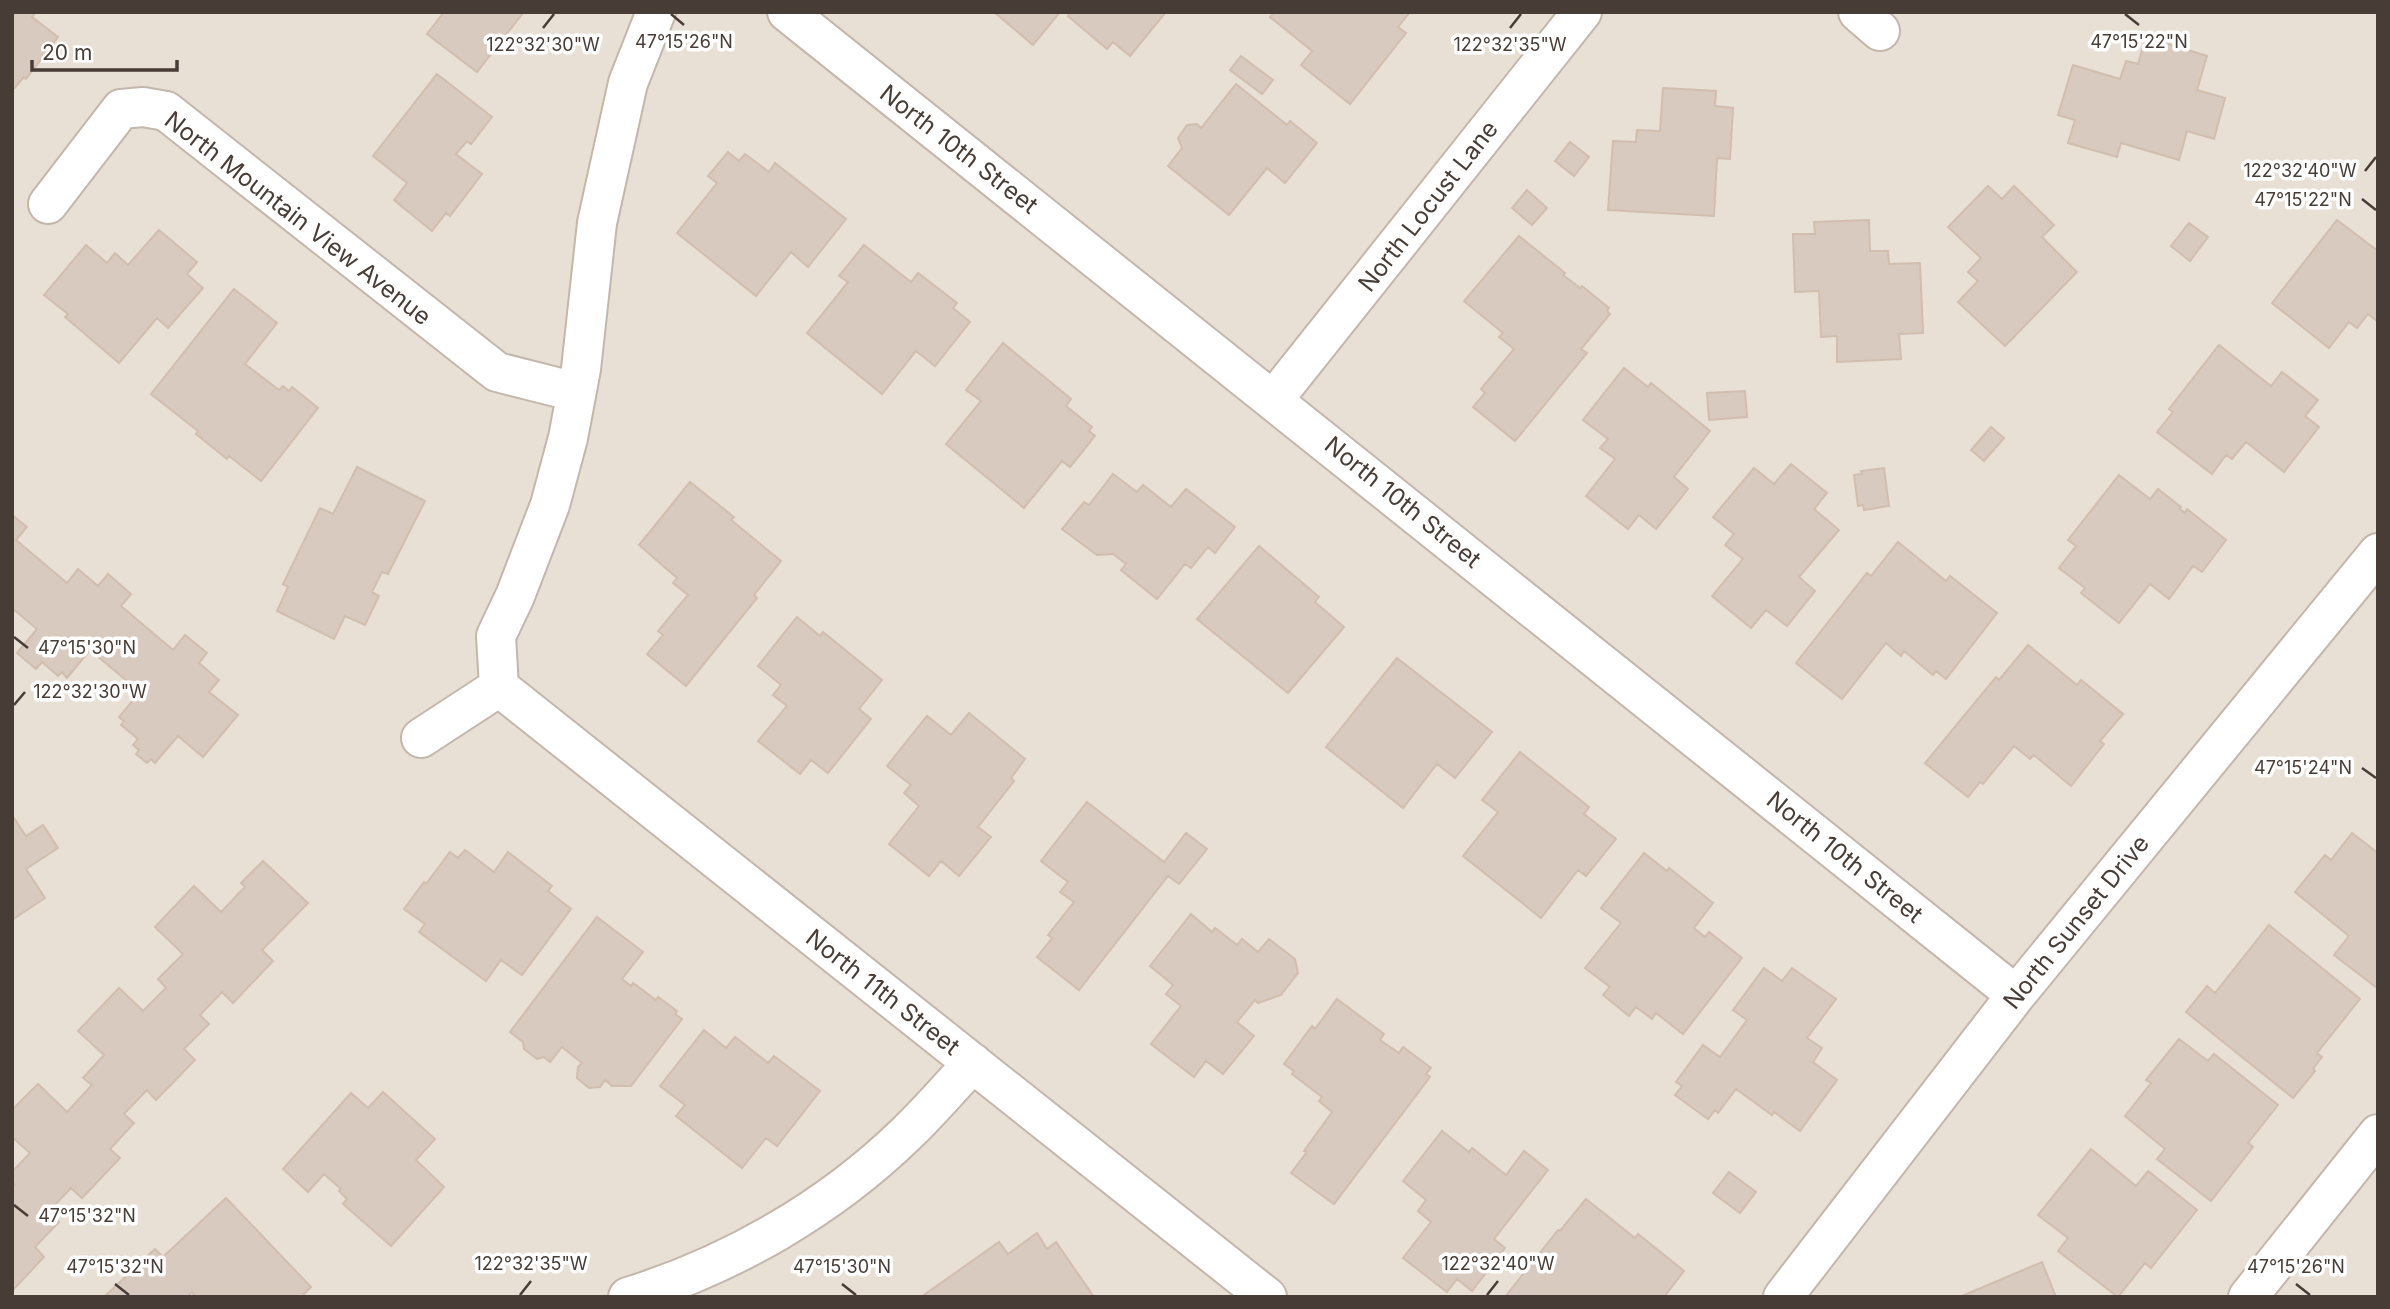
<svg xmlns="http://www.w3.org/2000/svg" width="2390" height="1309" viewBox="0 0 2390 1309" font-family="Inter,sans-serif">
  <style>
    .residential { fill: #e8dfd5 }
    .building { fill: #d9cabf; stroke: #d1beaf; stroke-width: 2 }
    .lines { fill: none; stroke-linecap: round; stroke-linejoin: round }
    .minor-casing { stroke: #c3b7ac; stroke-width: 42 }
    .minor { stroke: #fff; stroke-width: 38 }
    .ticks { fill: none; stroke: #473d36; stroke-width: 2.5 }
    .labels { text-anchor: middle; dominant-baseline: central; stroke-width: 7; stroke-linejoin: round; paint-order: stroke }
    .street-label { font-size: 24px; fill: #473d36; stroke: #fff }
    .ticks-label { font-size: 18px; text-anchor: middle; fill: #473d36; stroke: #fff; stroke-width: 7; stroke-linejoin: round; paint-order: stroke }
  </style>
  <rect width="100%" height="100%" fill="#f4eee7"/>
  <!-- residential -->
  <path class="residential" d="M12,12h2366v1285h-2366z"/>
  <!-- building -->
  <path class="building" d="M12,12h24l-4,5 26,20 -32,42 -2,-2 -12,14z
    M444,12h78l1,1 -46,59 -50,-38z
    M994,12h66l-27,33z
    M1071,12h95l-36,44 -17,-14 -6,7 -39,-33z
    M1274,12h136l-12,15 8,6 -56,71 -49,-39 11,-14 -42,-34z
    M2146,37l61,19 -10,34 28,8 -11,41 -27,-8 -8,29 -58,-17 -4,14 -49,-14 7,-23 -17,-5 15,-50 47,14 6,-18 12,3z
    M1241,56l32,24 -11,14 -32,-24z
    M437,74l55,43 -21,27 -4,-3 -11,13 26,20 -32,42 -4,-3 -14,18 -38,-31 13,-17 -34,-27z
    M1236,84l51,41 3,-4 27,22 -32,40 -18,-15 -38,47 -61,-49 14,-18 -4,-10 9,-13 10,-1 4,4z
    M1663,88l53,3 -1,15 18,2 -3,51 -13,-1 -3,58 -106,-6 5,-69 23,1 1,-12 23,1z
    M1570,142l19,15 -15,19 -19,-15z
    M728,152l11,9 6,-7 24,18 6,-9 71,56 -38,48 -17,-15 -35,44 -79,-63 40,-50 -9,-7z
    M1988,186l14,13 12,-13 40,39 -12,12 35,35 -72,74 -47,-44 20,-21 -10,-9 13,-14 -33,-31z
    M1527,190l20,18 -15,17 -20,-17z
    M1869,220l1,31h18l1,13 31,-1 3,70 -24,1 2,25 -64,3v-26l-16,1 -2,-46 -24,1 -2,-58h22l-1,-12z
    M2337,220l41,31v71l-10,-8 -11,14 -8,-6 -20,26 -57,-45z
    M2189,223l19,14 -18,24 -19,-15z
    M159,230l38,32 -10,12 16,14 -35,40 -11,-10 -38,45 -54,-46 3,-3 -24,-19 42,-50 21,18 8,-10 13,12z
    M1519,236l46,37 -2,2 17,13 2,-2 27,22 -2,3 3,3 -29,35 6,4 -72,88 -42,-34 12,-14 -4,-4 33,-40 -15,-12 4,-4 -39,-32z
    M864,245l47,37 7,-9 39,30 -4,5 17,14 -35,44 -19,-15 -34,43 -75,-61 41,-51 -9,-6z
    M234,289l43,34 -32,41 34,26 4,-4 6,5 3,-4 26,21 -57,73 -32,-25 -2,3 -31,-25 2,-3 -47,-37z
    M1003,343l68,56 -5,7 26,21 -3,4 6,5 -25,31 -8,-6 -38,47 -78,-64 35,-43 -15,-11z
    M2219,345l52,41 11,-14 36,28 -13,16 14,11 -35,45 -38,-30 -14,17 -6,-4 -14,19 -55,-42 16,-20 -4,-3z
    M1624,368l24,19 3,-4 59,48 -36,46 14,12 -32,40 -17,-14 -11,14 -42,-33 29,-37 -15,-11 8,-9 -25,-19z
    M1745,391l2,26 -38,3 -2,-27z
    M1991,427l13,11 -20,23 -13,-11z
    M1791,464l36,29 -13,16 25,21 -40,47 16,14 -28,35 -21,-16 -15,18 -39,-32 31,-37 -18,-14 9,-11 -21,-17 41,-49 20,16z
    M357,467l68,34 -37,73 -6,-2 -10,20 7,4 -14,29 -20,-9 -11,23 -57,-28 11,-24 -5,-3 37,-76 13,6z
    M1884,468l5,38 -25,4 -1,-5 -5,1 -4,-31 8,-1 -1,-3z
    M1113,474l24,18 6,-7 28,22 15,-18 49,38 -20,26 -7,-6 -17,21 -6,-4 -28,35 -36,-29 5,-6 -13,-10 -16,1 -35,-26 22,-27 5,3z
    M2119,475l31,24 8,-10 23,18 -1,2 5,4 2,-4 39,31 -24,32 -9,-6 -24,33 -19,-15 -31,39 -38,-30 4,-5 -26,-20 17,-22 -8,-6z
    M690,482l44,35 -3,3 50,41 -27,34 3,3 -71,88 -39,-32 16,-19 -5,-4 30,-36 -15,-12 4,-5 -38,-33z
    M12,515l15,12 -11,13 51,43 11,-14 20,17 10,-12 23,20 -10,12 52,44 12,-15 22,18 -8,10 20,17 -10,12 29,23 -35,42 -25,-21 -23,27 -4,-4 -4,4 -11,-9 3,-4 -6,-5 5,-6 -17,-14 3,-4 -5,-4 21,-25 -50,-42 -23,28 -5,-6 -4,4 -16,-14 -6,7 -19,-16 20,-24 -25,-21z
    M1898,542l48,39 4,-5 47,37 -51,66 -10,-8 -3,4 -29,-24 -3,5 -15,-13 -44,56 -46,-36 71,-90 4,3z
    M1259,546l60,51 -4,5 29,25 -56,66 -91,-74z
    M797,617l23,19 3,-4 59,48 -23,29 12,10 -43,54 -17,-13 -11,14 -42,-33 29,-35 -14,-11 8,-10 -23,-19z
    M2028,645l49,40 4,-5 42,34 -23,27 4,3 -33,42 -37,-31 -4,4 -16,-13 -31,38 -3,-2 -12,15 -43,-34 71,-86 3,3z
    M1397,658l95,74 -37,46 -18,-14 -34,44 -77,-61z
    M969,713l56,46 -14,19 3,3 -36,46 13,10 -32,39 -18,-15 -12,15 -40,-32 30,-38 -15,-13 7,-8 -24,-19 40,-50 24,19z
    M1520,752l69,55 -5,7 32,25 -30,37 -8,-6 -37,48 -78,-62 35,-44 -16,-12z
    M1087,802l77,60 22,-29 21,16 -28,35 -11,-8 -89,114 -42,-33 15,-19 -4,-3 26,-33 -14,-10 8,-10 -27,-21z
    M12,815l14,21 17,-11 15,23 -32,21 19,29 -33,22z
    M2352,833l26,20 -1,135 -43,-33 15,-19 -54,-44 30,-37 6,5z
    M465,850l29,22 14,-20 44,34 -4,5 23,18 -49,66 -21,-15 -15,21 -67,-49 6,-8 -21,-15 20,-27 2,2 24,-32 8,6z
    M1644,853l23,18 2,-3 44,35 -19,25 11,9 4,-5 33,26 -59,76 -27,-21 -4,6 -16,-12 -7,9 -26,-21 7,-8 -25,-19 36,-45 -20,-15z
    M263,861l45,42 -46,47 11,11 -40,42 -11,-11 -22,23 9,9 -25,25 11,11 -39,40 -9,-10 -23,24 10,9 -24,26 10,9 -38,40 -11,-10 -23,24 11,10 -24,25 9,10 -32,34v-103l3,-3 -3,-3v-10l18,-19 -18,-16v-27l26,-26 29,28 25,-27 -9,-7 21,-23 -26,-24 41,-43 24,23 23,-23 -8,-9 25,-25 -28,-27 39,-41 27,26 24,-25 -4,-4z
    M1191,914l21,18 3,-4 22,17 5,-6 16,13 11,-13 26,20 3,14 -17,22 -23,8 -3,-3 -18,22 17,14 -31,38 -17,-13 -12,16 -43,-33 30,-38 -15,-12 7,-9 -23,-19z
    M597,917l46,35 -21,27 9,7 2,-3 23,17 2,-3 19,14 -2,3 7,5 -51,67h-19l-7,-6 -5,7 -11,1 -12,-10 1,-11 4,-4 -20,-16 -12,15 -6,-5 -7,2 -13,-10 -1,-7 -13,-10z
    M2269,925l91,74 -43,54 5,4 -9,12 2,2 -22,27 -107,-86 21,-26 8,7z
    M1764,968l18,13 10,-13 44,31 -29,39 15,10 -9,14 24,18 -37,51 -26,-19 -2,3 -36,-26 -18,24 -3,-3 -7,9 -33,-24 7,-9 -6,-4 27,-37 17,12 27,-37 -14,-10z
    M1337,999l47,35 -4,6 19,13 4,-6 28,21 -5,6 4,3 -96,127 -43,-31 16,-21 -3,-1 28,-39 -13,-11 3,-4 -30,-23 2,-3 -10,-7 28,-38 3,3z
    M704,1030l22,18 9,-11 33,26 6,-7 46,35 -43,55 -11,-8 -24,30 -66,-52 9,-11 -25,-19z
    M2179,1039l29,22 6,-7 64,51 -30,38 5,4 -42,54 -54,-42 8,-10 -40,-33 26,-33 -5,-3z
    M383,1092l52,47 -19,21 28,27 -53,59 -48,-42 4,-5 -8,-8 2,-2 -17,-15 -16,18 -25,-23 68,-76 17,15z
    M1442,1131l27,21 3,-4 34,27 18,-24 24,19 -54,69 11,9 -33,43 -15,-12 -10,13 -44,-34 28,-36 -13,-11 8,-11 -23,-19z
    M2091,1149l45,37 12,-15 49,39 -46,58 -6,-5 -27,34 -60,-46 10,-13 -30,-23z
    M1729,1172l27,20 -16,21 -27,-20z
    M226,1198l85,89 -10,10h-105l-4,-5 -5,5h-83l51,-48 8,8z
    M1586,1199l49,39 3,-4 46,37 -20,26h-159l53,-67 2,1z
    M1037,1233l10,16 9,-7 38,55h-173l78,-55 9,12z
    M2042,1262l14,35h-94v-1z"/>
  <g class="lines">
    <!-- minor casing -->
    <g class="minor-casing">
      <path id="minor" d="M787,12l1229,983
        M1858,12l22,19
        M48,204l73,-95 22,-2 23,4 331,261 79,20
        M1274,399l308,-387
        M499,687l768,610
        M499,687l-3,-51 19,-40 35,-91 18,-67 13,-69 16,-146 31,-140 28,-71
        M421,738l78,-51
        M628,1297c103,-32 201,-88 279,-164 23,-22 44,-47 66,-70
        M1783,1297l233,-302 362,-442
        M2248,1297l130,-163"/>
    </g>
    <!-- minor -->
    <use href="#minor" class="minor"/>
  </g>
  <!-- ticks -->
  <path class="ticks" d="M671,14l13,11M2125,14l14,11M543,28l11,-14M1510,28l11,-14M2365,171l11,-14M2362,199l14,11M14,637l14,11M14,705l11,-13M2362,768l14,10M14,1205l14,11M115,1284l14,11M842,1284l14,11M2296,1284l14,11M520,1295l11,-14M1487,1295l11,-14"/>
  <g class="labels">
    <!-- street labels -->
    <g class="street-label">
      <text transform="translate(959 149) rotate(38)">North 10th Street</text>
      <text transform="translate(1428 206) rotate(-52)">North Locust Lane</text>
      <text transform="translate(298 218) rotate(38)">North Mountain View Avenue</text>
      <text transform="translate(1403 502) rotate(39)">North 10th Street</text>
      <text transform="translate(1845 857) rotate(39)">North 10th Street</text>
      <text transform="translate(2076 922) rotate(-51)">North Sunset Drive</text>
      <text transform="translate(883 992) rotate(38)">North 11th Street</text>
    </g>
  </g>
  <g class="ticks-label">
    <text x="684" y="48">47°15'26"N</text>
    <text x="2139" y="48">47°15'22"N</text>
    <text x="543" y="51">122°32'30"W</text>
    <text x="1510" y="51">122°32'35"W</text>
    <text x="2300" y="177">122°32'40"W</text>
    <text x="2303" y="206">47°15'22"N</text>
    <text x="87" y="654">47°15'30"N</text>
    <text x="90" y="698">122°32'30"W</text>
    <text x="2303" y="774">47°15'24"N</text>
    <text x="87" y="1222">47°15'32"N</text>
    <text x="531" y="1270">122°32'35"W</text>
    <text x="1498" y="1270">122°32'40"W</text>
    <text x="115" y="1273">47°15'32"N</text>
    <text x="842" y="1273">47°15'30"N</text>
    <text x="2296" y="1273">47°15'26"N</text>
  </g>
  <!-- border -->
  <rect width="2390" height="1309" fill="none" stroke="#473d36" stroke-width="28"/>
  <!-- scale -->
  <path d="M32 60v10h145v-10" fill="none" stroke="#473d36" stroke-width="3.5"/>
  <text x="42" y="60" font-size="21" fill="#473d36" stroke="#ffffff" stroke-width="5" paint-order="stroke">20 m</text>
</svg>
